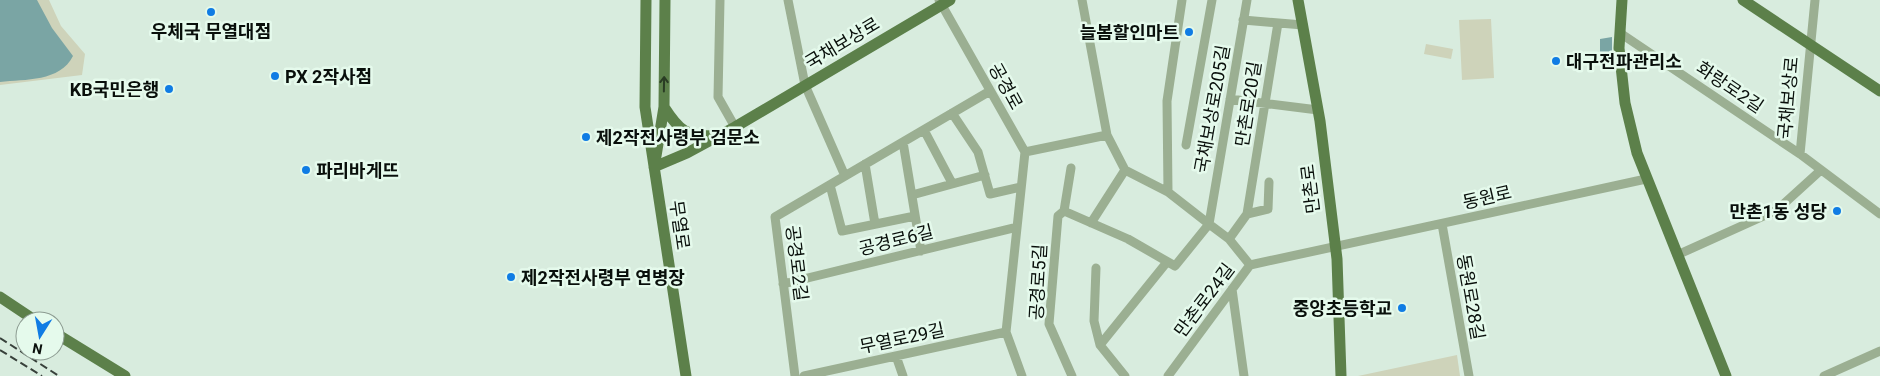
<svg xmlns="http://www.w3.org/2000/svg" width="1880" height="376" viewBox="0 0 1880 376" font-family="Roboto,'Noto Sans KR',sans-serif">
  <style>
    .green { fill: #ced3ba }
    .water { fill: #7aa5a4 }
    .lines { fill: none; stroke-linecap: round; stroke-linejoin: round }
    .minor { stroke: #9baf92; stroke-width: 9 }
    .major { stroke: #5c804a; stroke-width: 11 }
    .rail { stroke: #38413b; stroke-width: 2; stroke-dasharray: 8 4; stroke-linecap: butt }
    .oneway { stroke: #2a3c24 }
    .poi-dot { fill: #107ce4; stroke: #e5faec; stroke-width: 2 }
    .labels { text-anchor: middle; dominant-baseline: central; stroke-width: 5; stroke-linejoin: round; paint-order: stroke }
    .poi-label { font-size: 18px; font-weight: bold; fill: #090f0b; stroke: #e5faec; text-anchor: start }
    .street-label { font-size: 18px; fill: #090f0b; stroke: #e5faec }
  </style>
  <rect width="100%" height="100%" fill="#d8ecde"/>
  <!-- green -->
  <path class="green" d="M0,0h49l12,26 24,28 -3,21 -82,10z
    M1491,19l3,59 -32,2 -3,-60z
    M1426,44l27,5 -2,10 -27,-5z
    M1457,355l3,21h-102z"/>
  <!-- water -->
  <path class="water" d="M0,0h37l15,28 21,28c-13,26 -48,23 -73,26z
    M1612,37v26h-12v-24z"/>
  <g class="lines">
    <!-- minor -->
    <path class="minor" d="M720,0l-2,97 17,30
      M788,0l17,85 40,91
      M939,0l86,152 -19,180 16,44
      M1082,0l25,135 18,35 43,22 41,32 20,15 21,26
      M1243,20l60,5
      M1620,33l180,121 80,60
      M1230,99l88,11
      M952,113l26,39 12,42 31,-7
      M924,130l28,53
      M903,142l18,109
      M1186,145l26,-145
      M1025,152l82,-17
      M1800,154l15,-154
      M865,164l10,60
      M1071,168l-7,43 -6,5 -9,108 23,52
      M830,185l12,46 73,-15
      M1168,192l-1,-91 15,-101
      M912,195l73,-20
      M1064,211l64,28 47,27 34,-42 38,-224
      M1247,214l21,-5 1,-27
      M1091,223l34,-53
      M1442,224l27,152
      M1229,239l18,-25 31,-191
      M1677,255l100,-45 44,-40
      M1096,268l-2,53 6,24 25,31
      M783,284l234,-57
      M1232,289l12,87
      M1100,345l67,-83
      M896,356l7,20
      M795,376l-20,-159 215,-126
      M804,376l202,-44
      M1168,376l82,-111 396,-86
      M1824,376l56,-25"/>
    <!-- major -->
    <path class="major" d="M646,0l-1,107 41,269
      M1298,0l22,121 17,138 4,117
      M1622,0l-3,48 6,55 12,50 89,223
      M1743,0l137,91
      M664,107c16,25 22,29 52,29
      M656,156l8,-49 1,-107
      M654,167l33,-14 48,-26 215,-127
      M0,297l36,24
      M55,333l70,43"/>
    <!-- rail -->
    <path class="rail" d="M0,338l59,38
      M0,350l42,26"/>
  </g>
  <!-- one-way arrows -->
  <defs><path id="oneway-shaft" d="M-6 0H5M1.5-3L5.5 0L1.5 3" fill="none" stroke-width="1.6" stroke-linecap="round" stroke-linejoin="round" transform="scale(1.25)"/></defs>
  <use class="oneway" href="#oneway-shaft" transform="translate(664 84) rotate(-89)"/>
  <!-- markers -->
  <g class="poi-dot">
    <circle cx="211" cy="12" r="5"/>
    <circle cx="1189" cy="32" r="5"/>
    <circle cx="1556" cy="61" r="5"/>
    <circle cx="275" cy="76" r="5"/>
    <circle cx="169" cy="89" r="5"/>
    <circle cx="586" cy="137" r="5"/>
    <circle cx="306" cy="170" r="5"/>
    <circle cx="1837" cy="211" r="5"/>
    <circle cx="511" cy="277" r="5"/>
    <circle cx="1402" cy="308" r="5"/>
  </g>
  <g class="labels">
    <!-- poi labels -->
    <g class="poi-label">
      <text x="211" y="31" text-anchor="middle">우체국 무열대점</text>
      <text x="1179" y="32" text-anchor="end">늘봄할인마트</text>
      <text x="1566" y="61">대구전파관리소</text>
      <text x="285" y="76">PX 2작사점</text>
      <text x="159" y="89" text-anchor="end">KB국민은행</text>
      <text x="596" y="137">제2작전사령부 검문소</text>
      <text x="316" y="170">파리바게뜨</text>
      <text x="1827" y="211" text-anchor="end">만촌1동 성당</text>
      <text x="521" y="277">제2작전사령부 연병장</text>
      <text x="1392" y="308" text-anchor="end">중앙초등학교</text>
    </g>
    <!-- street labels -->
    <g class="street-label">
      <text transform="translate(842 43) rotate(-31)">국채보상로</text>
      <text transform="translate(1006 86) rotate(61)">공경로</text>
      <text transform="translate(1730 87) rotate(34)">화랑로2길</text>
      <text transform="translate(1788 98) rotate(-85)">국채보상로</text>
      <text transform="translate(1248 104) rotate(-81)">만촌로20길</text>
      <text transform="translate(1212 109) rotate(-80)">국채보상로205길</text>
      <text transform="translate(1310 189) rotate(-97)">만촌로</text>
      <text transform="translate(1487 197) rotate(-13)">동원로</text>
      <text transform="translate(680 225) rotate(82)">무열로</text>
      <text transform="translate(896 240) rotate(-14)">공경로6길</text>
      <text transform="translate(797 263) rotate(83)">공경로2길</text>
      <text transform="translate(1038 282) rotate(-87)">공경로5길</text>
      <text transform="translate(1471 297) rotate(80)">동원로28길</text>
      <text transform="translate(1204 300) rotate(-53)">만촌로24길</text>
      <text transform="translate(902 338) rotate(-12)">무열로29길</text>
    </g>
  </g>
  <!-- north arrow -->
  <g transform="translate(40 336) rotate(191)"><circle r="24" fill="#e5faec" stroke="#8d9c92"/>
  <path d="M0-4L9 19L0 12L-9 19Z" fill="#107ce4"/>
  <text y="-8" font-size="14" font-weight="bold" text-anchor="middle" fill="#090f0b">N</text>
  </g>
</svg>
